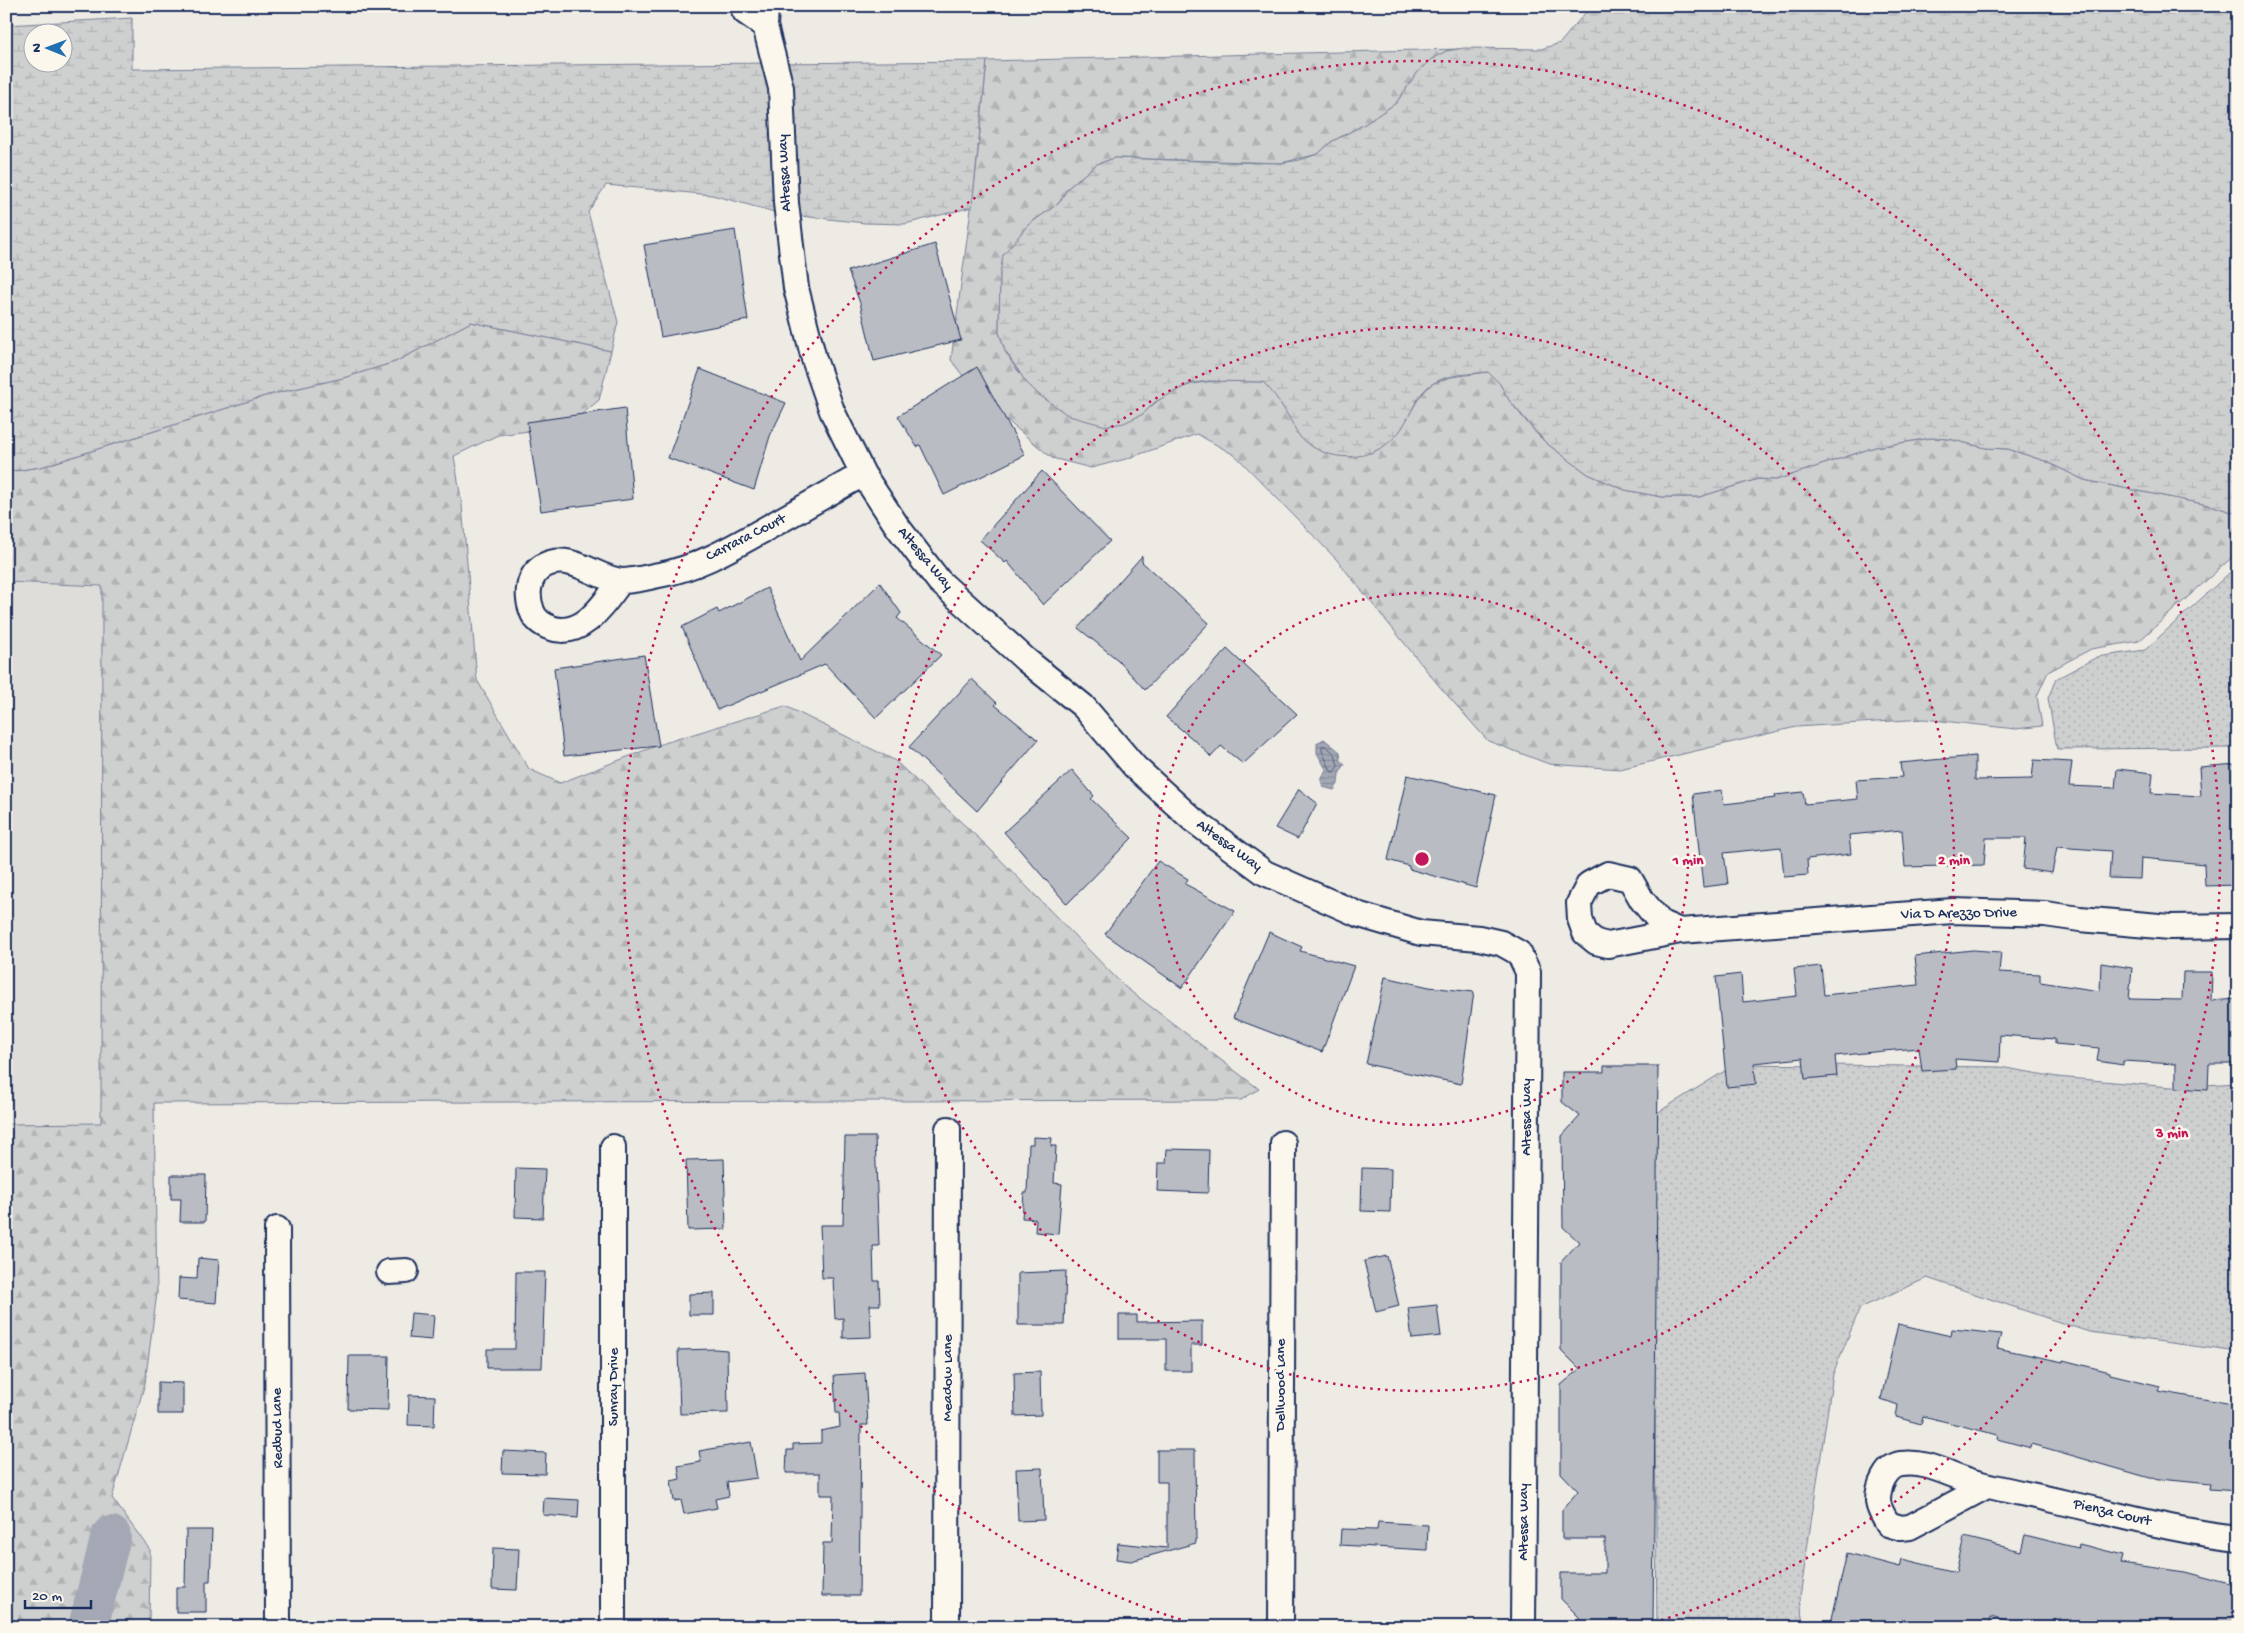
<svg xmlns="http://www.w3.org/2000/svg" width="2244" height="1633" viewBox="0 0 2244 1633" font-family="'Gochi Hand',sans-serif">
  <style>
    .built { fill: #deddda }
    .grass { fill: url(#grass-dots); stroke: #747f96 }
    .forest { fill: url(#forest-firs); stroke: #747f96 }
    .wetland { fill: url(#wetland-marsh); stroke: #747f96; fill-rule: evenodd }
    .water { fill: url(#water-rules); stroke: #6d7892 }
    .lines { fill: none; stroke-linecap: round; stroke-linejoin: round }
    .shore { stroke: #515f80; stroke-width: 1 }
    .river { stroke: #a3a8b4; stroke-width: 40 }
    .building { fill: #b9bcc3; stroke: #1b2f5e }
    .minor-casing { stroke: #1b2f5e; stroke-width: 28 }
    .minor { stroke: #fbf7ec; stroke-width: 24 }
    .ring { fill: none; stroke: #c2185b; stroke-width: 2.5; stroke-dasharray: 2.5 5 }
    .labels { text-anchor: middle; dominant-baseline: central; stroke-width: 5; stroke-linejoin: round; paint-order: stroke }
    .street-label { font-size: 15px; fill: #1b2f5e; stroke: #fbf7ec }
    .centre { fill: #c2185b; stroke: #fbf7ec; stroke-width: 2.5 }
    .ring-label { font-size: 15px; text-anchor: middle; font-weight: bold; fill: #c2185b; stroke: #fbf7ec; stroke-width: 5; stroke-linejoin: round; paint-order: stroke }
  </style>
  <defs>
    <pattern id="grass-dots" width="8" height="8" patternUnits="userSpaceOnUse" patternTransform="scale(1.25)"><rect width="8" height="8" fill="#cecfcf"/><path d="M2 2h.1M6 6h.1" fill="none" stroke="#b0b2b4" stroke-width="1.8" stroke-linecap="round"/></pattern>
    <pattern id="forest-firs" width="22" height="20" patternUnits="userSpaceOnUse" patternTransform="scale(1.25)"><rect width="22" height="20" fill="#cecfcf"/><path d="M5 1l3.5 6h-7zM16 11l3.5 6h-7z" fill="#b0b2b4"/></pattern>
    <pattern id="wetland-marsh" width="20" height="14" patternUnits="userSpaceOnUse" patternTransform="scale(1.25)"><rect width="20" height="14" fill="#cecfcf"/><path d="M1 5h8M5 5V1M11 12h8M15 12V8" fill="none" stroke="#b0b2b4"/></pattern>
    <pattern id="water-rules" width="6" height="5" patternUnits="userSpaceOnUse" patternTransform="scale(1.25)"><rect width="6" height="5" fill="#a3a8b4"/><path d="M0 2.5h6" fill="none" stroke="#848996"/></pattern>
  </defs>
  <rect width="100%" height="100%" fill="#eeebe4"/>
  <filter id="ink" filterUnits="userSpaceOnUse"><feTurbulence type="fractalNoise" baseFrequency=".02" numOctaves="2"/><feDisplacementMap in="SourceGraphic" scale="10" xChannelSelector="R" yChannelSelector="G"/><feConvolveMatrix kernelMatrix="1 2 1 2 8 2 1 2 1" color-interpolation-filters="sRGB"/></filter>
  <g filter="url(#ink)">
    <!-- built -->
    <path class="built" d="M6,582l96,4 -1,538h-95z"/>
    <!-- grass -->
    <path class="grass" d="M2238,565v183l-181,1 -9,-51 8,-19 41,-22 48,-7z
      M1736,1064l264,3 57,10 114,10 67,-4v269l-149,-20 -162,-54 -67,30 -27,66 -33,223 3,30h-146l-5,-511z"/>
    <!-- forest -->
    <path class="forest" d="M1459,49l-13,2 -28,21 -22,31 -31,21 -34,18 -13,12 -37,9 -166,-5 -18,6 -29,24 -9,15 -31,22 -28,49 -1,58 6,19 9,15 24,28 16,10 89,10c38,-39 70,-33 120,-32l12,12 28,46 70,13 28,-24 19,-33 13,-13 18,-6 37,-5 12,12 9,16 25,31 12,12 42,31 37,16 37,7h37l59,-18 18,1 99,-33 56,-9 18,1 37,9 22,1 37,12 39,19 129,26 25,8v38l-99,89 -48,8 -43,23 -11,24 5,30 -26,3 -92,-10 -128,8 -176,42 -71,-5 -61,-23 -48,-54 -104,-128 -100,-103 -39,-22 -71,25 -35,9 -39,-10 -74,-62 -27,-36 25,-189 11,-110z
      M471,322l140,29 -12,49 -31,26 -70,9 -44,21 8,49 15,175 52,89 31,14 101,-39 124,-38 109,54 92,85 139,142 134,102 -18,11 -1087,3 3,190 -12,90 -33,115 38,52 -1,77h-143v-503l95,-1 1,-537 -96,-4v-110l35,-5 227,-72 75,-17 52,-16z"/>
    <!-- wetland -->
    <path class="wetland" d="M1591,6l647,1v507l-25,-8 -129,-26 -39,-19 -37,-12 -22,-1 -37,-9 -18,-1 -56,9 -99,33 -18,-1 -59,18h-37l-37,-7 -37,-16 -42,-31 -37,-43 -9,-16 -12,-12c-17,2 -41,2 -56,12 -16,10 -20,29 -30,44 -22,33 -67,38 -98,13 -6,-5 -10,-15 -14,-22 -8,-14 -16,-26 -27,-37l-55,-1 -19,3 -34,18 -12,12 -19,9 -18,3 -37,-10 -31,-22 -12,-12 -21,-31 -6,-19 1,-58 3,-19 25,-30 31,-22 9,-15 29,-24 18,-6 111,4 55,1 19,-3 18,-6 13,-12 34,-18 31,-21 22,-31 12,-12 16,-9 18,-3 77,1 19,-6z
      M132,18v51l855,-8 -15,146 -67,17 -40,-1 -83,-9 -70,-19 -106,-10 -18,27 30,110 -7,29 -140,-29 -76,40 -52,16 -75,17 -227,72 -35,5v-447zM32,32h30v30h-30z"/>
    <!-- water -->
    <path class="water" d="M1324,739l16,13 1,9 4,3 -6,10 -1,10 -4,6 -11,-3 -2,-6 5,-12 -9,-16v-10z"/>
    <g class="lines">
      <!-- shore -->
      <path class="shore" d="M1326,746l9,8 3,12 -4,6 -3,-1 -9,-20v-5z"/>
      <!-- river -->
      <path class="river" d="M88,1627l23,-91"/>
    </g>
    <!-- building -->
    <path class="building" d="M735,230l13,90 -87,17 -17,-92z
      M935,244l26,96 -87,21 -14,-58 -12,-32z
      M977,367l48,88 -81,40 -24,-50 -3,2 -19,-31z
      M700,369l86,34 -16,33 -16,54 -86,-32z
      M625,408l8,91 -92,12 -14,-89z
      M1042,471l68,70 -67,64 -36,-44 -2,2 -25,-23z
      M1142,556v6l67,61 -64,67 -27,-30 -40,-32z
      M880,583l21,30 -4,5 44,37 -65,63 -51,-54 -108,46 -35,-83 35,-18 2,4 48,-25 33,73z
      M1227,649l70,65 -54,50 -22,-18 -10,11 -12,-13 -33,-27z
      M644,655l15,91 -95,10 -10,-88z
      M972,679l25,24 -2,2 43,35 -61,71 -68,-64z
      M1975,756v24l57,-1 2,-19 38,2 -3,24 46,2 2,-19 36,4 -2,20 50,3 -2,-29 38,-3 1,88h-5l3,33 -31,1 -1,-22 -63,-6 -1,21 -31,-1 2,-27 -54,-4 -5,26 -29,-4 3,-31h-40l-2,27 -79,2 -3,-37 -53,5 2,19 -44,5 1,16 -24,2 -3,-30 -57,6 4,31 -25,3 -10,-93 29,-4 2,14 52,-6 -1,-3 28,-3 2,12 53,-5 -2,-19 46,-3 -2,-14z
      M1072,770l22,26 -3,3 41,39 -65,66 -63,-72z
      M1407,775l89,20 -20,93 -67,-19v-3l-21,-6z
      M1299,789l18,14 -19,36 -23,-11z
      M1158,861l30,18 -3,5 50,27 -53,77 -77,-54z
      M1269,932l33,15 -2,4 54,15 -32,86 -89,-34z
      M1973,950l28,2 -2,20 41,2v8l60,9 1,-28 31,5 -3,31 53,1 1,-28h29l-1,29 27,-2v65h-29l-1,26 -32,-2v-24l-53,-3v4l-26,-4 2,-13 -44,-4v-5l-55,-4 -1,27 -44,-3 1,10 -34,2 -3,-23 -36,3 -48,5 2,20 -32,3 -2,-21 -49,5 2,21 -29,3 -11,-110 25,-3 2,28 54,-6 -3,-27 27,-3 3,29 94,-10 -3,-29z
      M1385,977l44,10 45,5 -13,92 -95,-20z
      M1604,1066h54l-5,561h-84l11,-9 -19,-19v-26h44v-34h-43v-29l16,-19 -17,-18v-88l19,-16 -19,-19v-88l18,-20 -16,-15 -1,-91 18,-20 -18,-14v-30h42z
      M845,1137h30l4,109h-6l1,35h5l1,24h-10l1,32 -28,1v-20l-8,1 -2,-41h-11l-2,-53h23z
      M1033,1137l19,1 -1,8h5l-2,37 8,1 -4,50 -23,-2 1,-13 -14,-1 2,-25h3l2,-49h4z
      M1167,1149l42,1 -1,43 -51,-2 1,-28h8z
      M724,1159l2,70 -38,1 -2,-70z
      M516,1168l29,1 -2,49 -28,-1z
      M1362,1168l29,1 -1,43 -29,-1z
      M171,1175h35l-1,47h-25l1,-23h-10z
      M1387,1256l12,50 -23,6 -12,-51z
      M198,1258l21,2 -3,43 -38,-3 1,-22 18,1z
      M1066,1271l-2,54h-46v-52z
      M516,1272h29l-3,96h-55v-19h28z
      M714,1293v22h-25v-21z
      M1437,1305l4,31 -29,3 -4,-31z
      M411,1313l23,2 -2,25 -23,-2z
      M1119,1315h18v7l65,-1v24h-11v26h-25v-32h-47z
      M1898,1324l53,12 1,-7 49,5 -4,14 66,14v-2l47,12v2l50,12 -2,5 80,14v86l-29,-2 1,-5 -60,-6 -118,-34 -1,4 -34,-9 1,-4 -75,-19 -2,8 -25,-7 2,-12 -17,-6z
      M715,1349l12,1 1,63 -48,1 -2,-64z
      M349,1356h40l-1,54 -40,-1z
      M1040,1372l1,43 -26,1 -1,-43z
      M865,1373l3,52h-7l-2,171h-37l1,-53h9l1,-48h-13v-22h-34l1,-23h6v-6l28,-1v-12l19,-4 -1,-14h-3l-2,-38z
      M158,1382l25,1v31h-25z
      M409,1395l26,1 -1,30 -26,-1z
      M751,1442l6,36 -30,4 2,14 -14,3 2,9 -33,6 -3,-14 -7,1 -3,-20 9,-2 -2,-13 23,-4 -2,-11z
      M1157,1450h38l1,93 -65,18 -15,-2 2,-16 49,5v-66h-10z
      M503,1451l43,2 -1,21 -43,-1z
      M1042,1468l2,52 -26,1 -2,-52z
      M544,1498l35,2 -1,18 -35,-3z
      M1378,1522l50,3 -1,25 -87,-5 1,-16 36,1z
      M186,1530h26l-2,51h-4v31h-30v-25h9z
      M2025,1535l53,13 1,-4 44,11 -2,8 64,9 53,14v41h-207l-41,-10 -2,10h-35l-17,-4 -1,4h-105l17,-74 53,14 2,-8 54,13 8,-35 57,14z
      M493,1548l26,1 -2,41 -25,-1z"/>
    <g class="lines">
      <!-- minor casing -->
      <g class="minor-casing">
        <path id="minor" d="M742,6l3,6 20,14
          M766,6l-1,20 16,62 5,115 10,85 18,71 18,52 31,63 34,52 42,55 87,79 57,46 52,61 58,53 72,53 95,42 61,18 58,5 22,5 18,10 9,19 -5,655
          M621,581c-16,21 -38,58 -70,47 -8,-3 -16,-8 -19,-17 -6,-16 -5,-36 13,-46 26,-13 52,14 77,16 11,0 26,-4 37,-6 39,-7 74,-28 108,-47 32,-18 64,-36 96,-54
          M1680,931l-19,-8 -19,-23 -12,-21 -22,-5 -19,10 -10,19 1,16 5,14 11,9 12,3 72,-14 273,-20 92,3 35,5 90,8 68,-1
          M277,1229l1,398
          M389,1272l17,-1
          M1987,1486l-77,41 -9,1 -13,-4c-4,-7 -10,-16 -10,-24 0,-14 8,-34 23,-36 29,-4 52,14 80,20 28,7 57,12 85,19 57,13 114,29 172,35
          M613,1627v-480
          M947,1627l1,-498
          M1281,1627l2,-484"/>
      </g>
      <!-- minor -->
      <use href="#minor" class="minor"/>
    </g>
  </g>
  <!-- distance rings -->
  <g class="ring">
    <circle cx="1422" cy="859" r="266"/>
    <circle cx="1422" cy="859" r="532"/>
    <path d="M1202 1626A798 798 0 1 1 1642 1626"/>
  </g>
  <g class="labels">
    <!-- street labels -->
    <g class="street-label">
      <text transform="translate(785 173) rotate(-93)">Altessa Way</text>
      <text transform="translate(746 538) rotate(-27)">Carrara Court</text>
      <text transform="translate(925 559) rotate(50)">Altessa Way</text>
      <text transform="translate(1229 846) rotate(36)">Altessa Way</text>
      <text transform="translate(1959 914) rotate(-1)">Via D Arezzo Drive</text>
      <text transform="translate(1527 1117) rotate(-90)">Altessa Way</text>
      <text transform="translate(948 1378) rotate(-90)">Meadow Lane</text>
      <text transform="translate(1281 1385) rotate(-90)">Dellwood Lane</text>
      <text transform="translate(614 1387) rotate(-90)">Sunray Drive</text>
      <text transform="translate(278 1428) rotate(-91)">Redbud Lane</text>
      <text transform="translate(2112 1513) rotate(13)">Pienza Court</text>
      <text transform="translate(1524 1522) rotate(-90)">Altessa Way</text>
    </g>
  </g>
  <circle cx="1422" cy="859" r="8" class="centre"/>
  <g class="ring-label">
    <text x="1688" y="864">1 min</text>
    <text x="1954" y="864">2 min</text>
    <text x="2172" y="1137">3 min</text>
  </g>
  <!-- margin -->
  <rect width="2244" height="1633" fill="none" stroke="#fbf7ec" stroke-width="25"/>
  <rect x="12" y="12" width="2219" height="1608" fill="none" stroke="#1b2f5e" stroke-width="2" filter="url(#ink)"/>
  <!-- north arrow -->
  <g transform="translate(48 48) rotate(271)"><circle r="24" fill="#fbf7ec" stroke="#a1a7b3"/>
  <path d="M0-4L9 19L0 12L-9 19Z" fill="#1f6fb2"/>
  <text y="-8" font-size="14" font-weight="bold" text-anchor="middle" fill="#1b2f5e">N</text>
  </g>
  <!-- scale -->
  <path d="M25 1600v8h66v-8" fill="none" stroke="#1b2f5e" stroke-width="2.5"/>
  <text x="32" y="1600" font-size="15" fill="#1b2f5e" stroke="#fbf7ec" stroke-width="4" paint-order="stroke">20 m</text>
</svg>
